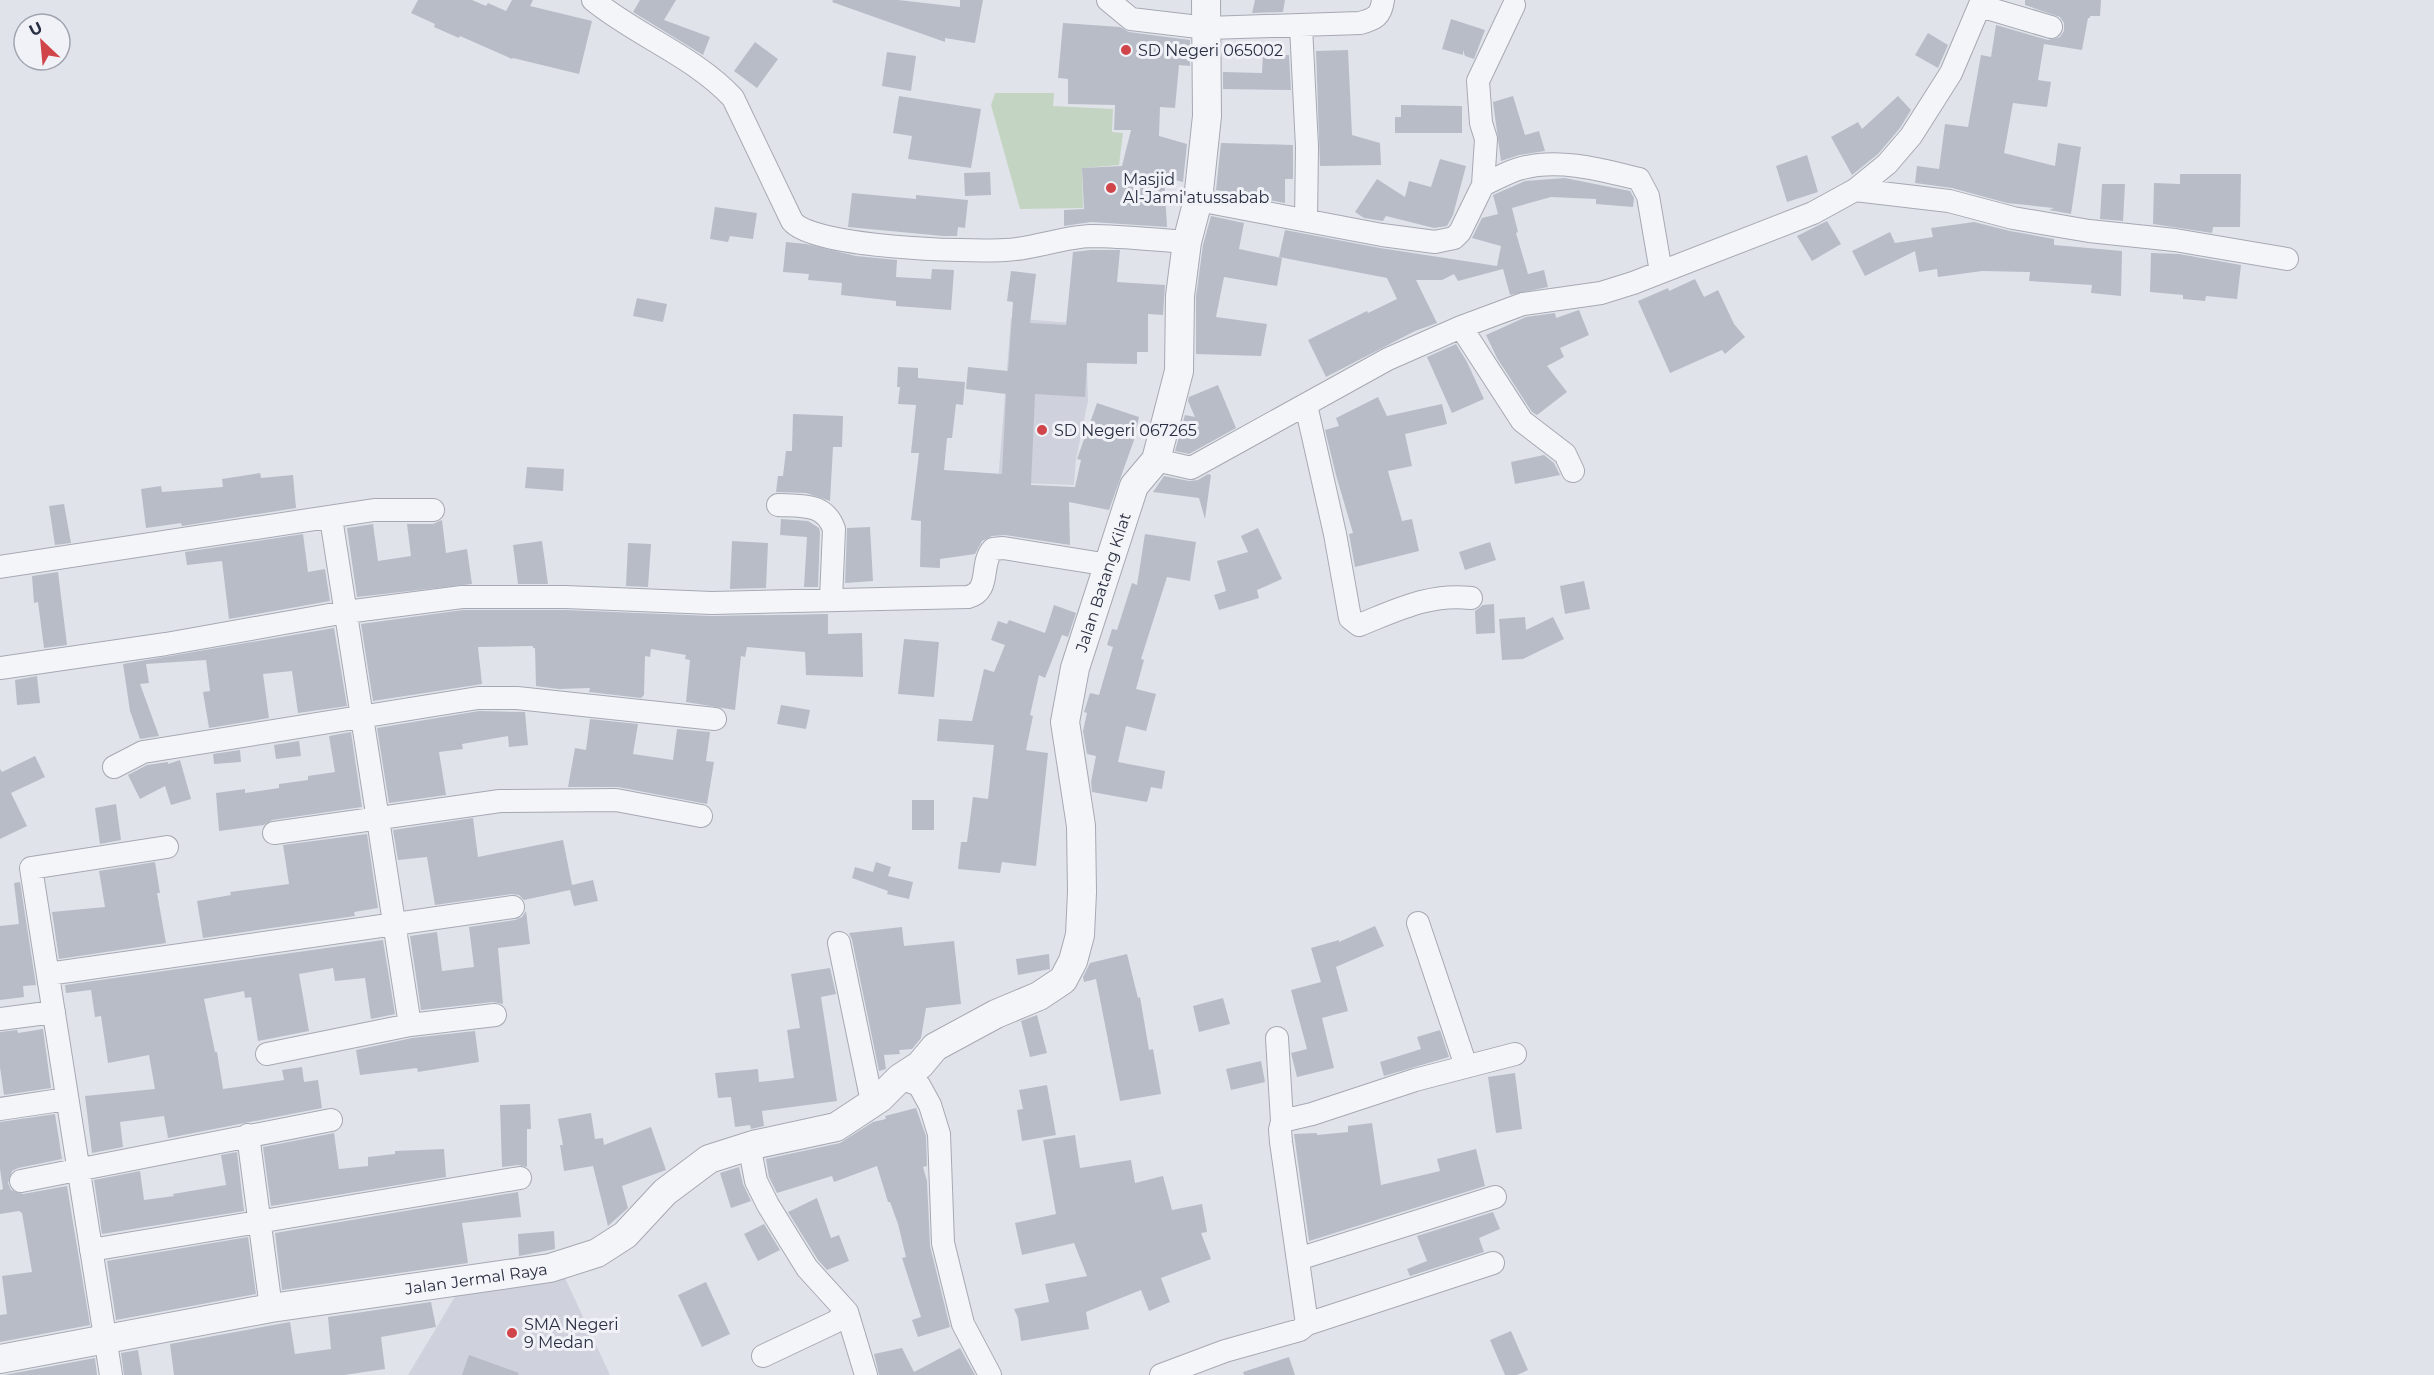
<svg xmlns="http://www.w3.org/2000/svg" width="2434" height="1375" viewBox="0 0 2434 1375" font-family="Montserrat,sans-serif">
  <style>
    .built { fill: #cfd2dc }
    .green { fill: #c4d4c2 }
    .building { fill: #b8bcc7 }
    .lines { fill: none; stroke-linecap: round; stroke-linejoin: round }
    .minor-casing { stroke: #a6a9b4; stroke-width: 24 }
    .tertiary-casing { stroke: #a6a9b4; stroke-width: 30 }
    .minor { stroke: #f4f5f8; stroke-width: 22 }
    .tertiary { stroke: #f4f5f8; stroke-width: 28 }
    .poi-dot { fill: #d04549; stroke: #f0f2f7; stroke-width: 2 }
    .labels { text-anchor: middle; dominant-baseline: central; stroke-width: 6; stroke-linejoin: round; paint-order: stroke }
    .poi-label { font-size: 16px; fill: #292f42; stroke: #f0f2f7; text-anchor: start }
    .street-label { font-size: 16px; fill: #292f42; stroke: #f0f2f7 }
  </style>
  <rect width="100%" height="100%" fill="#e1e3ea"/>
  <!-- built -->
  <path class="built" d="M1011,318l75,6 2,77 -12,58 -2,26 -76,-3z
    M559,1265l51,110h-202l51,-85z"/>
  <!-- green -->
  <path class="green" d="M995,93h59l-1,13 60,3 -1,23 11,1 -4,32 -37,3 1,40 -63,1 -29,-104z"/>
  <!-- building -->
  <path class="building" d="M418,0h54l14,6 2,-3 18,8 6,-11h21l-3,6 62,15 -13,53 -66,-16 -1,1 -52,-23 -1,2 -25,-11 1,-3 -24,-11z
    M640,0h36l-12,20 46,17 -7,18 -70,-43z
    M833,0h65l62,7v-7h23l-8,43 -30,-5v4l-113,-40z
    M1255,0h30l-2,12 -31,1z
    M2025,0h76l-1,16h-10v2h-2l-6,32 -38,-6 -6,36 13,2 -4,25 -34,-4 -9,50 51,13 3,-23 23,4 -10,67 -22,-4 5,-2 -47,-5 -55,-15 -37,-5 2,-17 22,3 6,-45 23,3 13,-72 10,2 5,-32 52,15 12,-3 4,-6v-8l-4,-6 -35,-12z
    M1451,19l34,11 -11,29 -9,-3 -2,-6v5l-21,-6z
    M1063,23l57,4 9,5 61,8v26l-11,-1 -4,43 -15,-1 -1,29 28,8 -4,38 -19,-5 3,50 -76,-5 -27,4v-16l20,-1 -2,-41 40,-2 9,-36h-17l1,-25 -47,-1v-25l-10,-1z
    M1928,33l20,12 -10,23 -23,-13z
    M755,42l23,17 -21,29 -23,-17z
    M1348,50l4,85 28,8 1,22 -61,1 -4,-115z
    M887,52l29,4 -5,35 -29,-5z
    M1263,54l26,1 2,35 -68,-1v-17l39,1z
    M899,96l82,13 -10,59 -63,-9 4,-23 -19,-3z
    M1513,96l12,39 14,-4 6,20 -26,4 -18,6 -8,-59z
    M1898,96l13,14 -11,18 -22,26 -26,21 -21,-38 27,-15 4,7z
    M1401,105l61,1v27h-67v-16h6z
    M1221,143l72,2v34h-8v24l-69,-13z
    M1807,155l11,37 -31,10 -11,-36z
    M1440,159l26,7 -13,49 -6,11 -13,2 -48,-12 -3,5 -19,-3 -9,-6 22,-33 28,18 4,-16 22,6z
    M990,172l1,23 -26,1 -1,-23z
    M2180,174h61l-1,53h-27l-1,6 -59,-9 1,-41 26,1z
    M1565,178l65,13 4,7 -1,9 -37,-3v-5l-45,-2 -39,11 6,24 -2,1 12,41 16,-4 4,17 -38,8 -7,-26 -45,12 -4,-7 -12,6h-26l21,43 -22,8 -89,46 -18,-37 59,-29 1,2 29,-14 -10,-21 -108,-21 6,-27 95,18 117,18 4,-20 -29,-8 10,-20 16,-4 -5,-19 32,-14z
    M2102,184h23l-2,37 -23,-2z
    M852,193l64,6v-4l52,5 -3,28 -7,-1 -1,9h-14l-95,-9z
    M715,207l42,6 -4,26 -23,-3 -2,6 -18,-3z
    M1211,216l33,7 -5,26 43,9 -5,28 -53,-9 -8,40 51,7 -6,32 -65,-2v-57l7,-52z
    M1827,221l14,23 -29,17 -15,-25z
    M1974,222l36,9 44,8v6l68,6 -1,45 -30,-3 1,-8 -63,-4 1,-9 -48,-1 -44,6 -1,-8 -18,3 -4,-21 -50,25 -13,-25 38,-19 5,11 38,-6 -2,-9z
    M786,242l20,2 50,12 41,4 -1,17 35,2 1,-10 22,1 -3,40 -55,-4v-5l-55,-6 1,-12 -34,-3 1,-6 -26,-2z
    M1091,250h29l-3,32 48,3 -2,30 -15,-1v38h-11v12l-50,-1 -2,34 -50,-3 -4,91 44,2 6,-27 -4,-1 20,-56 42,14 -5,23 -25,70 -40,-8 1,43 -65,-10 -13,1 -10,5 -7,13 -35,5v9l-20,-1 1,-46 -10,-1 8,-67h-8l5,-48 -18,-1 2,-17h-3l1,-20 20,1v10l47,4 -2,23 -7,-1 -4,34h-5l-3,32 58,4 4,-80 -40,-5 2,-22 40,4 5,-69 -6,-1 4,-30 25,3 -6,49 36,2 7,-73z
    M2151,253l28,1 62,11 -4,34 -31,-3 -1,5 -22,-2v-4l-33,-3z
    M1695,279l9,18 14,-7 16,34 11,13 -20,17 -3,-4 -52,23 -32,-72 30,-13 1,3z
    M637,298l30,6 -4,18 -30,-6z
    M1579,310l10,25 -29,13 4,9 -17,9 20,26 -30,23 -5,-3 -35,-54 -11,-23 40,-18 29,-4 1,5z
    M1456,344l11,18 17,37 -32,14 -25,-56z
    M1218,385l18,43 -47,26 -14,-3 10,-36 10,2 -7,-16 1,-4z
    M1378,397l9,19 55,-12 5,20 -42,10 7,32 -24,5 14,50 10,-2 7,32 -64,16 -6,-33 4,-1 -17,-58 -11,-45 14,-4 -3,-8z
    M793,414l50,2 -1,31h-9l-3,54 -24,-8 -30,-1 2,-16h5l3,-25h6z
    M1544,455l10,8 6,12 -45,9 -4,-22z
    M527,467l37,2 -1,22 -38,-3z
    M260,473l1,5 32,-3 3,33 -114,18 -1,-3 -35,5 -5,-39 20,-3 1,6 61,-5 -1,-8z
    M1208,474l3,1 -6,44 -6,-21 -46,-6 11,-16 25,5 9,-1z
    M64,504l7,39 -16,2 -6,-39z
    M781,519l27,2 11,7 1,4 -2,55h-14l3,-50 -27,-2z
    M442,520l4,33 21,-4 5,35 -115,13 -10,-69 26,-4 5,37 33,-5 -4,-32h26z
    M870,527l3,54 -28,2 2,-55z
    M1258,528l24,51 -25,11 2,8 -40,12 -5,-15 12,-4 -9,-30 31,-9 -7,-16z
    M303,534l5,38 17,-3 5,32 -101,18 -7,-58 -35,4 -2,-13z
    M1145,534l51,8 -6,39 -23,-4 -26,82 3,1 -8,29 20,5 -10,37 -20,-5 -8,36 47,9 -3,18 -11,-2 -4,15 -55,-10 -1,-10 5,-26 -9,-2 -4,-23 4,-18 -3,-1 6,-19 9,2 14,-48 -6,-2 5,-16 5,1 15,-47 5,2z
    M542,541l6,43h-30l-5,-39z
    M732,541l36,2 -2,45 -36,1z
    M1490,542l6,18 -31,10 -6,-18z
    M628,543l23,1 -3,43 -22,-1z
    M58,572l9,73 -23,3 -6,-46 -4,1 -2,-27z
    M1584,581l6,28 -25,5 -5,-28z
    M1494,604l1,29 -19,1 -1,-23 8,-6z
    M1054,605l22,8 -8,24 -6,-2 -17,43 -6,-3 -9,40 3,1 -7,34 22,3 -12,113 -34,-4 -2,11 -42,-4 3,-27h6l6,-45 15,2 6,-54 -57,-4 2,-22 33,2 12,-52 10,3 11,-27 -14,-5 7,-19 9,3 2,-4 36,13z
    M463,610h102l147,6 116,-2v20l34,-1 1,44 -57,-2 -1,-23 -58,-5 -2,10 -4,-1 -6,54 -49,-8 4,-42 -5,-1 1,-4 -35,-6 -1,8 -5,-1 -1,39 -3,3 -52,-6 1,-4 -31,1 -23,-3 -1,-38h-2v-2l-55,1 4,37 -109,17 -12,-77z
    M1525,617l1,13 27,-13 11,22 -41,20 -21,1 -3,-41z
    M334,628l13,78 -49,7 -6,-42 -29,3 6,44 -60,10 -6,-36 7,-1 -4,-31 -60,4 3,19 -9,1 19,52 -19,3 -10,-28 -7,-47z
    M904,639l35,3 -5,55 -36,-3z
    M37,676l3,27 -23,2 -2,-25z
    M781,705l29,5 -4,19 -29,-5z
    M479,711l46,1 3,33 -19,2 -1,-11 -46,8 1,5 -24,3 7,43 -57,8 -12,-75z
    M590,719l48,5 -5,30 40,6 4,-31 33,3 -4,29 8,1 -7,42 -89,-17h-50l7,-39 11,2z
    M351,732l11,75 -90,13 -8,5 -45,6 -3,-38 29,-4v4l34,-5v-4l29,-4v-4l27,-4 -6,-36z
    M299,741l2,15 -25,3 -2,-14z
    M240,750l1,12 -27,2 -1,-10z
    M35,756l10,21 -34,16 16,33 -27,13v-70l2,3z
    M180,760l11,39 -20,6 -6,-19 -25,13 -12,-24 19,-10 21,-3v2z
    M912,800h22v30h-22z
    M116,804l5,36 -21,4 -5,-36z
    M473,818l5,39 85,-17 9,45 21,-5 5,21 -24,5 -4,-16 -46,10 -5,-5 -8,-1 -76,11 -8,-48 -29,3 -5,-30z
    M367,834l11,74 -24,4 1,4 -152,22 -6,-37 34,-6 -1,-3 59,-8 -6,-39z
    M155,862l5,31h-3l9,50 -107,16 -7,-47 53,-5 -6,-36z
    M876,862l15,5 -3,9 25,6 -4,17 -22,-5 1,-3 -36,-13 3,-11 18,5z
    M20,882l16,103 -13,1 1,11 -24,3v-74l19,-2 -5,-41z
    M526,911l4,33 -32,4 5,56 -10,-2 -72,8 -11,-74 27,-4 5,39 32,-4 -5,-40 46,-7 7,-3z
    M1375,926l9,20 -48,21 12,44 -26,7 12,50 -37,9 -6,-24 16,-4 -16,-59 30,-8 -10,-34 28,-8v2z
    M902,927l2,19 50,-5 7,63 -35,4 -5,30 -9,11 -13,1 1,4 -16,1 2,14 -7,2 -27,-131 -3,-7z
    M383,940l12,74 -24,5 -6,-41 -30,3 -2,-13 -34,6 10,57 -51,10 -7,-44 -6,1 -1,-7 -40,8 11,53h2l6,37 61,-9 -2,-10 20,-3 2,15 14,-2 4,28 -154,30 -4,-22 -44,6 3,25 -31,6 -7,-57 70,-7 -6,-34 -41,8 -7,-47 -6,1 -4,-27 -25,3 -1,-8z
    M1049,954l1,15 -32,6 -2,-16z
    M1127,954l11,44 2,-1 9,53 4,-1 8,45 -41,7 -24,-122 -12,3 -1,-5 7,-14z
    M830,968l6,26 -15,3 16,104 -75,10 2,15 -13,3 -1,-4 -15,2 -4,-30 -13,1 -3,-25 43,-4 1,13 35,-4 -7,-48 13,-2 -9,-54z
    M1223,998l7,26 -31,8 -6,-26z
    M1037,1015l10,38 -17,4 -9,-36z
    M43,1029l8,59 -47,7 -4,-28v-35l17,-2 1,3z
    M1440,1030l9,27 -65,19 -4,-14 41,-13 -4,-12z
    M475,1031l4,31 -61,10 -1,-4 -57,7 -4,-25 56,-12z
    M1261,1061l4,21 -34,8 -5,-21z
    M1515,1073l7,56 -26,4 -8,-56z
    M1047,1085l9,50 -34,6 -5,-31 6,-1 -4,-19z
    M530,1104l1,25h-4v38l-9,-2 -16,2 -2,-62z
    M916,1108l10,28 1,30 -4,1 4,14 3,65 20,81 -32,10 -6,-17 9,-3 -19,-59 4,-1 -8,-33 -8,-22h-2l-11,-36 -43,16 -2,-6 -55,17 -8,-16 -3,-18 74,-16 33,-21 13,-3 -1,-3z
    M591,1113l4,26 8,-1 1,7 47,-18 15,43 -44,16 6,22 -20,18 -15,-60 -29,5 -4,-26h3l-5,-26z
    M55,1114l7,45 -44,9 -6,3 -4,12 3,7 12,4 44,-8 23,139 -90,17v-27l7,-1 -5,-38 30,-4 -10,-59 -3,-2 -19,3v-24l3,-1 -3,-20v-47z
    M1372,1123l9,62 59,-14 -3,-12 39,-10 9,37 -176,55 -15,-107 23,-1v2l31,-3v-6z
    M334,1133l5,36 29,-3v-9l27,-3v-3l49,-2 2,28 -175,29 -8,-59z
    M1075,1135l5,33 51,-8 4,23 28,-7 9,34 30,-6 5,28 -6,1 10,26 -50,19 9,24 -21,9 -8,-21 -55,22 3,17 -68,12 -3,-23 -4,-9 35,-7 -4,-18 42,-8 -13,-33 -52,12 -7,-32 41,-9 -13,-74z
    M237,1152l7,59 -142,23 -8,-54 46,-9 4,29 30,-4 -1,-2 53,-9 -5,-30z
    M739,1167l4,17 8,17 -20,7 -11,-35z
    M518,1192l3,25 -59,6 6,40 -186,27 -7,-57z
    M817,1198l14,40 8,-3 10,26 -22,9 -9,-10 -30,-48z
    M1493,1212l7,17 -21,9 5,14 -74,24 -3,-7 20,-8 -10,-25z
    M764,1224l16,26 -22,11 -14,-27z
    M554,1231l1,18 -36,7 -1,-22z
    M248,1237l8,57 -140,26 -9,-59z
    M706,1282l24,52 -28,13 -24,-52z
    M431,1302l5,25 -55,10 4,32 -41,6h-170l-4,-31 120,-22 5,32 36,-5 -3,-32z
    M1511,1331l17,39 -11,5h-12l-15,-35z
    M902,1348l12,24 46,-24 15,27h-96l-5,-21z
    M138,1350l4,25h-18l-3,-22z
    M469,1355l50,18 -1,2h-56z
    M1289,1357l6,18h-51l-1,-3z
    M95,1358l2,17h-93z"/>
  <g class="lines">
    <!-- minor casing -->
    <g class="minor-casing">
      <path id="minor" d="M593,0c44,36 101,56 140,98l59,123c20,27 176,31 213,29 29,-1 57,-13 86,-14 32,0 64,4 96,6
        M1108,0l23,19 76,9 153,-5c15,-4 21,-7 23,-23
        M1980,6l71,21
        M1301,26l6,121 -1,73
        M1483,185c13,-6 26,-14 39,-17 38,-10 80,2 117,11l9,17 13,76
        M1855,190l94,11 64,17 76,13 86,9 112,19
        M1198,200l184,35 53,7 19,-4 6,-6 23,-47 3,-46 -5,-16 -3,-42 36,-76
        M1461,327l61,94 43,33 8,17
        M1306,405l29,129 15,84 9,7c38,-15 71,-32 112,-27
        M1156,460l35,8 197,-109 73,-32 62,-23 78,-11 32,-10 180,-70 42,-23 32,-26 24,-28 40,-63 31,-73
        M778,505c24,1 47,-2 56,24l-3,70
        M331,518l79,507
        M0,567l374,-57h59
        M0,668l166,-24 180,-32 116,-15h103l147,6 256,-6c24,-6 11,-34 25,-48l10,-1 106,17
        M114,767l29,-15 335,-54h39l198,21
        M274,833l226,-32 116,-1 85,16
        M1418,923l48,143
        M839,943l33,159
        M48,974l465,-67
        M0,1019l54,-7
        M267,1054l143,-29 85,-10
        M900,1078l19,7 11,20 9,29 4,109 20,81 27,51
        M0,1109l67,-10
        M1282,1121l30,-7 103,-34 100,-26
        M248,1135l23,173
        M753,1145l-2,10 5,26 12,24 39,63 40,44 19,63
        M21,1181l310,-61
        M91,1250l429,-72
        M1298,1259l197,-62
        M1307,1324l186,-61
        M763,1356l72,-34 12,-10
        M111,1375l-80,-507 136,-21
        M1161,1375l64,-24 75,-21 7,-6 -26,-182 -1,-12 2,-9 -5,-83"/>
    </g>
    <!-- tertiary casing -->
    <g class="tertiary-casing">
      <g id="tertiary">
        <path id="s1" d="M0,1359l271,-51 279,-40 47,-15 28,-18 40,-43 44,-33 44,-14 83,-18 44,-29 20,-20 20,-13 15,-18 61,-33 43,-18 24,-16 10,-19 7,-26 2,-43 -1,-66 -16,-104 10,-54 59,-182 22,-26 23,-89 1,-75 7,-54 11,-42 9,-84 -1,-116"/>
      </g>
    </g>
    <!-- minor -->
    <use href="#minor" class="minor"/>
    <!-- tertiary -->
    <use href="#tertiary" class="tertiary"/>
  </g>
  <!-- markers -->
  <g class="poi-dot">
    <circle cx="1126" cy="50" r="6"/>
    <circle cx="1111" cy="188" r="6"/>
    <circle cx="1042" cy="430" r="6"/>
    <circle cx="512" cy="1333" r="6"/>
  </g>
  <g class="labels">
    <!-- poi labels -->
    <g class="poi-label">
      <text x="1138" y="50">SD Negeri 065002</text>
      <text x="1123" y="179">Masjid<tspan x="1123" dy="18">Al-Jami'atussabab</tspan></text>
      <text x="1054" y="430">SD Negeri 067265</text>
      <text x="524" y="1324">SMA Negeri<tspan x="524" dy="18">9 Medan</tspan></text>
    </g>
    <!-- street labels -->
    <g class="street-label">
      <text stroke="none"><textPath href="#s1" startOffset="1566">Jalan Batang Kilat</textPath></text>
      <text stroke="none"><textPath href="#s1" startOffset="483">Jalan Jermal Raya</textPath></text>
    </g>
  </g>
  <!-- north arrow -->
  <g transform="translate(42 42) rotate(334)"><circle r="28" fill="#f0f2f7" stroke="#a0a4af" stroke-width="1.5"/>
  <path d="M0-4.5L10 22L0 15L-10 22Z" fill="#d04549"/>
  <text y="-9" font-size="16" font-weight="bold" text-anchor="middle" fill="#292f42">U</text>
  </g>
</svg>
